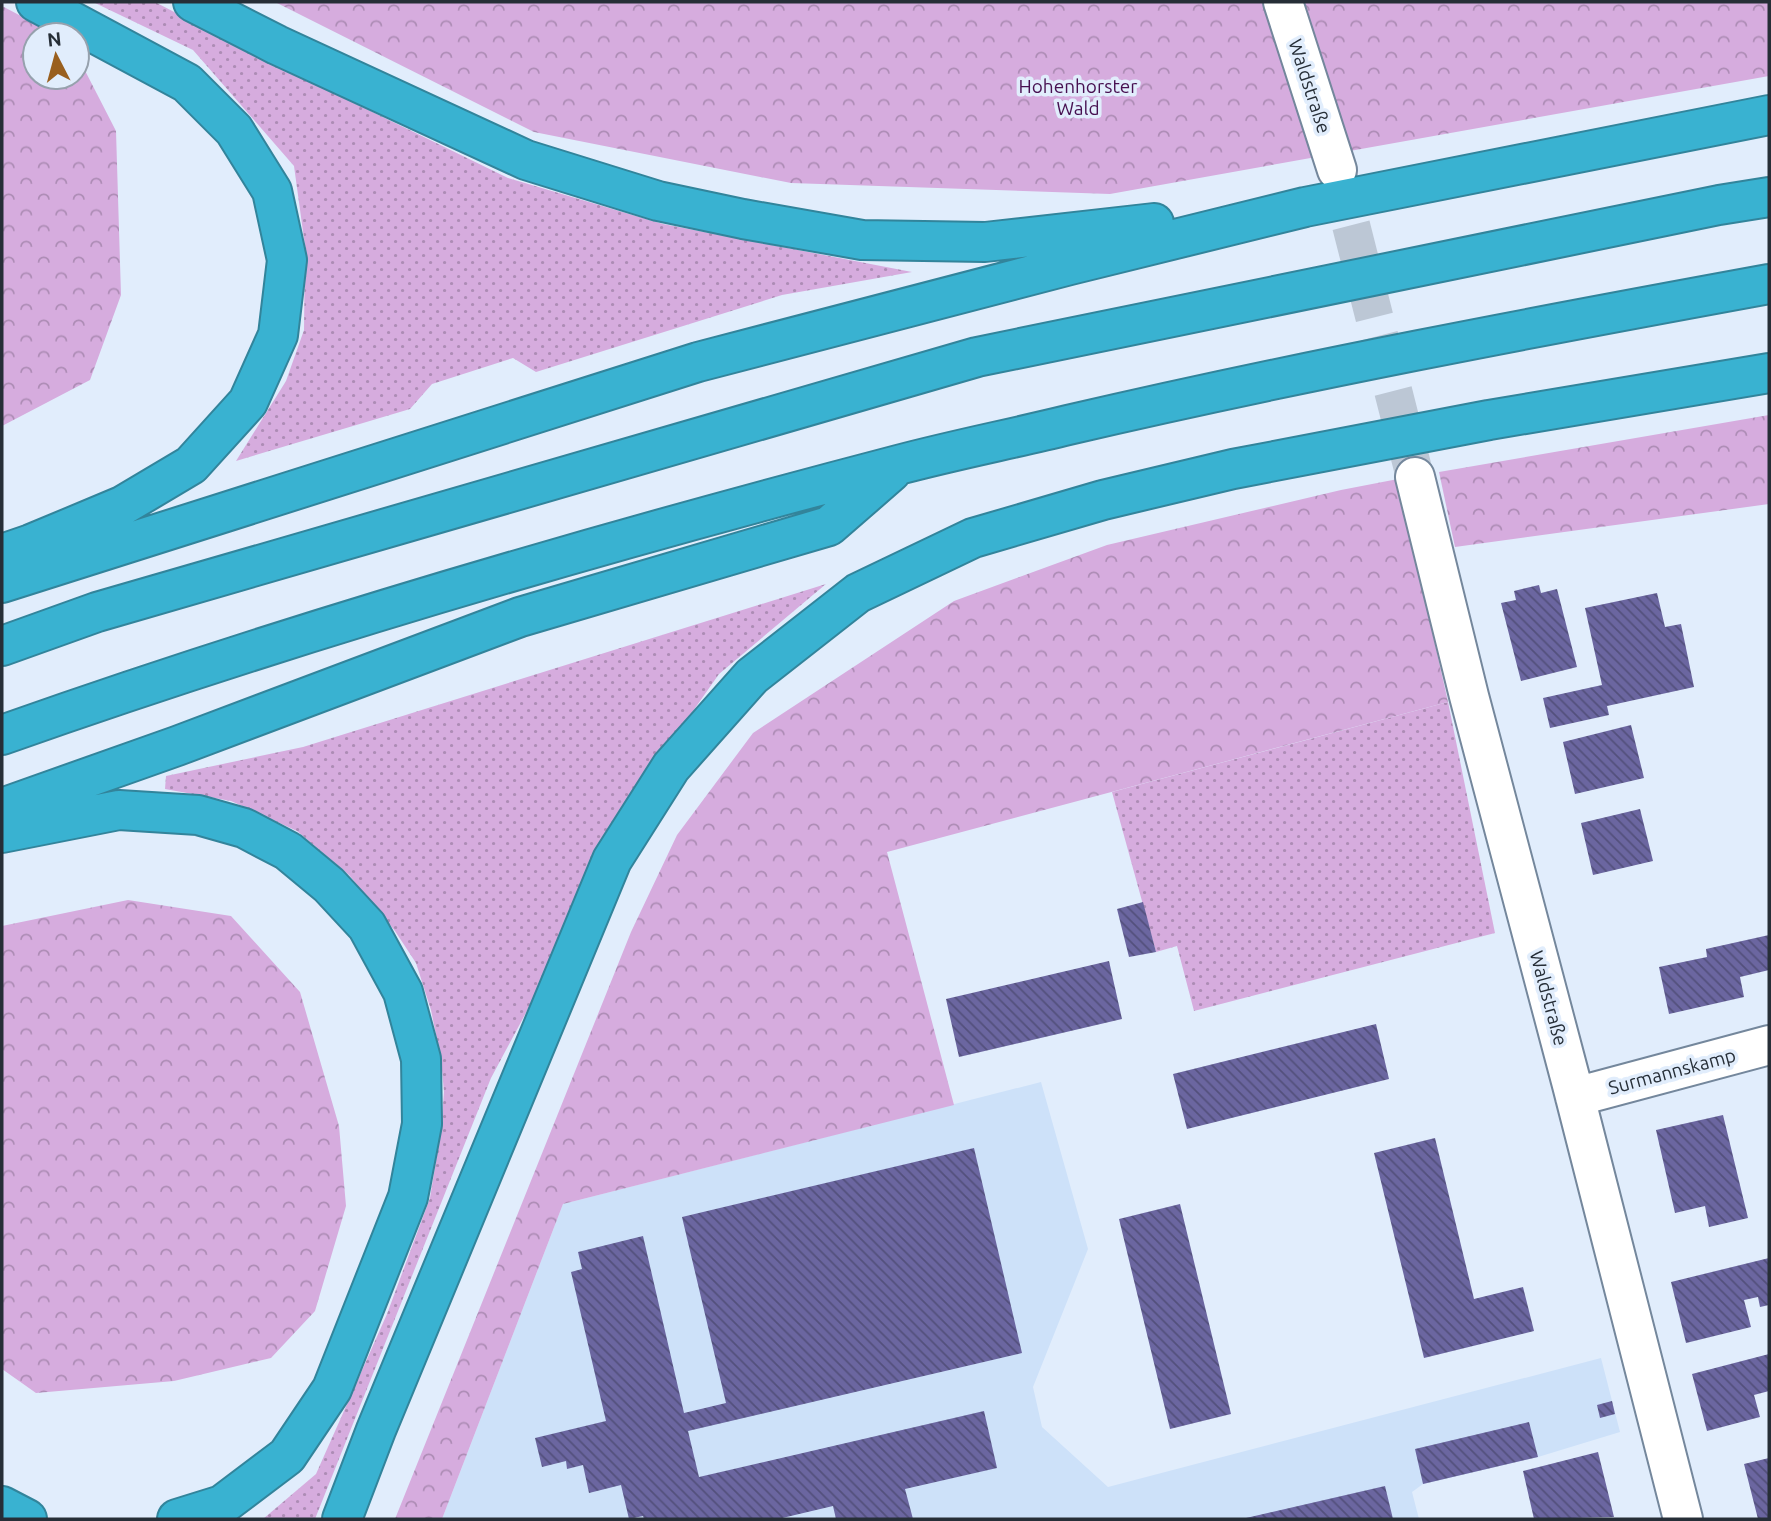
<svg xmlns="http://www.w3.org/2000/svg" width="1771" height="1521" viewBox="0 0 1771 1521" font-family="Ubuntu,sans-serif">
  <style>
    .built { fill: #cde1f9 }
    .grass { fill: url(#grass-dots) }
    .forest { fill: url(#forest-crowns) }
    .building { fill: url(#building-back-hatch) }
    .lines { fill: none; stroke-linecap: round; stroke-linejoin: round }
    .minor-tunnel { stroke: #bcc7d5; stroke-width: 38; stroke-dasharray: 38 19; stroke-linecap: butt }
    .minor-casing { stroke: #74879c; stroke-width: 42 }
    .highway-casing { stroke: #32849b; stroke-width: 42 }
    .minor { stroke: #fff; stroke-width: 38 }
    .highway { stroke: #39b2d1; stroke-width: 38 }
    .labels { text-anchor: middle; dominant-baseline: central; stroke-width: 7; stroke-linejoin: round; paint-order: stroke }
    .park-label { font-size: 19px; fill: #471051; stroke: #e1edfc }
    .street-label { font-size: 19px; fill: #262e37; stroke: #e1edfc }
  </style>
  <defs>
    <pattern id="grass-dots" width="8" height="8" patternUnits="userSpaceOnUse" patternTransform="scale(1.75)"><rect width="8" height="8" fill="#d6acde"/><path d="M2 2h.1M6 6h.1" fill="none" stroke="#ad8cb5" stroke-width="1.8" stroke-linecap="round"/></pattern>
    <pattern id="forest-crowns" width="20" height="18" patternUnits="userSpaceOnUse" patternTransform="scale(1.75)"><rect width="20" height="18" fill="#d6acde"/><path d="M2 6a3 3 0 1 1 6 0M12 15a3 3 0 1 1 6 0" fill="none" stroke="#ad8cb5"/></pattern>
    <pattern id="building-back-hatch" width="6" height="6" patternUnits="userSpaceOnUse" patternTransform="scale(1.75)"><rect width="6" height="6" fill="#6b66a0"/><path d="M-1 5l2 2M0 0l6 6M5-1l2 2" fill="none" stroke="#53507c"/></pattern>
  </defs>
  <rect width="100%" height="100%" fill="#e1edfc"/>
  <!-- built -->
  <path class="built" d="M1041,1082l47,167 -55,138 9,40 66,60 493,-129 19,74 -82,25 -115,27 -11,8 7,27h-977l121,-315z"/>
  <!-- grass -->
  <path class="grass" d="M93,2h62l115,60 238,116 155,46 249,48 -130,23 -246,77 -23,-14 -81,26 -22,25 -174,52 50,-80 18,-51 1,-84 -11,-80 -101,-116z
    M826,584l-107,90 -97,138 -79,169 -52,97 -176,441h-52l53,-45 71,-160 43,-116 11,-69 3,-37 -3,-33 -10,-49 -15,-47 -21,-32 -46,-56 -52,-44 -66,-30 -66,-12 1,-13 137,-29z
    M1448,702l47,231 -301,78 -17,-65 -21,6 -44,-160z"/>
  <!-- forest -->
  <path class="forest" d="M275,2h1494v74l-659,118 -319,-11 -257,-51z
    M2,6l55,29h-22v42h42v-22l39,76 5,164 -31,85 -88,46z
    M1769,415v89l-314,43 -16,-75z
    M1398,479l50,223 -561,150 67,253 -391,99 -121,315h-47l236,-587 46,-97 76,-102 201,-132 153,-56 234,-55z
    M128,900l103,16 69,76 39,134 7,80 -31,105 -44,47 -97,23 -138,12 -34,-24v-443z"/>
  <!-- building -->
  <path class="building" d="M1539,585l2,8 16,-4 20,78 -56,14 -20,-78 15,-3 -2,-9z
    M1657,593l8,34 16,-3 13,63 -87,19 2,9 -59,13 -7,-30 59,-13 -17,-77z
    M1631,725l13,53 -69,16 -12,-52z
    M1640,809l13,52 -60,14 -12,-52z
    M1143,902l13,50 -27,5 -12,-48z
    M1769,935v35l-29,7 4,20 -75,17 -10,-47 48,-10 -1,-8z
    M1109,961l13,58 -163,38 -13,-58z
    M1376,1024l13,55 -202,50 -14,-55z
    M1723,1115l25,103 -39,9 -4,-21 -30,7 -19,-83z
    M1435,1138l39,161 49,-12 11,44 -110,27 -50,-205z
    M974,1148l48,205 -334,78 11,46 285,-66 13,57 -92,21 8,30h-77l-3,-13 -55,13h-134l-1,-3 -14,3 -8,-34 -32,8 -6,-28 -16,4 -1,-8 -24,6 -7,-29 71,-17 -35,-149 11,-3 -4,-17 65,-16 41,177 42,-10 -44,-186z
    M1180,1204l51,210 -61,15 -51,-210z
    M1769,1258v47l-9,2 -2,-10 -14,3 7,27 -65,16 -15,-61z
    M1769,1354v37l-15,4 6,22 -53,14 -15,-57z
    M1612,1401l3,13 -15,4 -3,-13z
    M1529,1422l9,35 -115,27 -8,-35z
    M1598,1452l16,65 -80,2 -11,-48z
    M1769,1458v61h-11l-14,-55z
    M1385,1486l8,33h-147v-1z"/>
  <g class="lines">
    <!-- minor-tunnel -->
    <path class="minor-tunnel" d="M1337,170l78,307"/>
    <!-- minor casing -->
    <g class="minor-casing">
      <path id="minor" d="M1283,2l54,168
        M1415,477l54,219 103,389 111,434
        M1575,1097l194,-52"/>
    </g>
    <!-- highway casing -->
    <g class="highway-casing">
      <path id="highway" d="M193,2l84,43 249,115 132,41 85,18 119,21 123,2 169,-19
        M2,554l29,-10 91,-38 69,-41 57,-63 30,-67 9,-75 -15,-69 -38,-61 -47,-47 -151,-81
        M2,583l696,-221 372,-97 235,-58 464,-92
        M2,646l95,-34 880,-255 742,-152 50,-8
        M2,735c294,-104 594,-191 896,-270 56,-15 113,-26 170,-40 232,-54 466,-98 701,-141
        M2,808l175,-62 343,-129 309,-91 62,-54
        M2,833l117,-23 79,5 46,13 44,23 41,34 38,41 36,66 18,67 1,65 -14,73 -76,192 -45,67 -65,49 -45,14
        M2,1506l25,13
        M342,1519l34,-89 236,-570 59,-93 81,-91 106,-83 115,-55 130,-38 130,-31 256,-49 280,-47"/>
    </g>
    <!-- minor -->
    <use href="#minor" class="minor"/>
    <!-- highway -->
    <use href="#highway" class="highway"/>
  </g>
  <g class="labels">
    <!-- park labels -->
    <g class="park-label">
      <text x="1078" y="86">Hohenhorster<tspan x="1078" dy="22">Wald</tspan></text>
    </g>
    <!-- street labels -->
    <g class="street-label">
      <text transform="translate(1310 86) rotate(72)">Waldstraße</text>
      <text transform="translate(1549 998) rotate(75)">Waldstraße</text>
      <text transform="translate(1672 1071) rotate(-15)">Surmannskamp</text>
    </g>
  </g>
  <!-- border -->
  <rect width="1771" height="1521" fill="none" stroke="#262e37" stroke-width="7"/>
  <!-- north arrow -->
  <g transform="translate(56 56) rotate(354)"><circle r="33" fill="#e1edfc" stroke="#96a1ad" stroke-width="2"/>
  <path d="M0-5L12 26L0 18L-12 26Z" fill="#995f1e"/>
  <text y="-10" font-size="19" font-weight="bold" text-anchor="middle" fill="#262e37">N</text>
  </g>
</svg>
